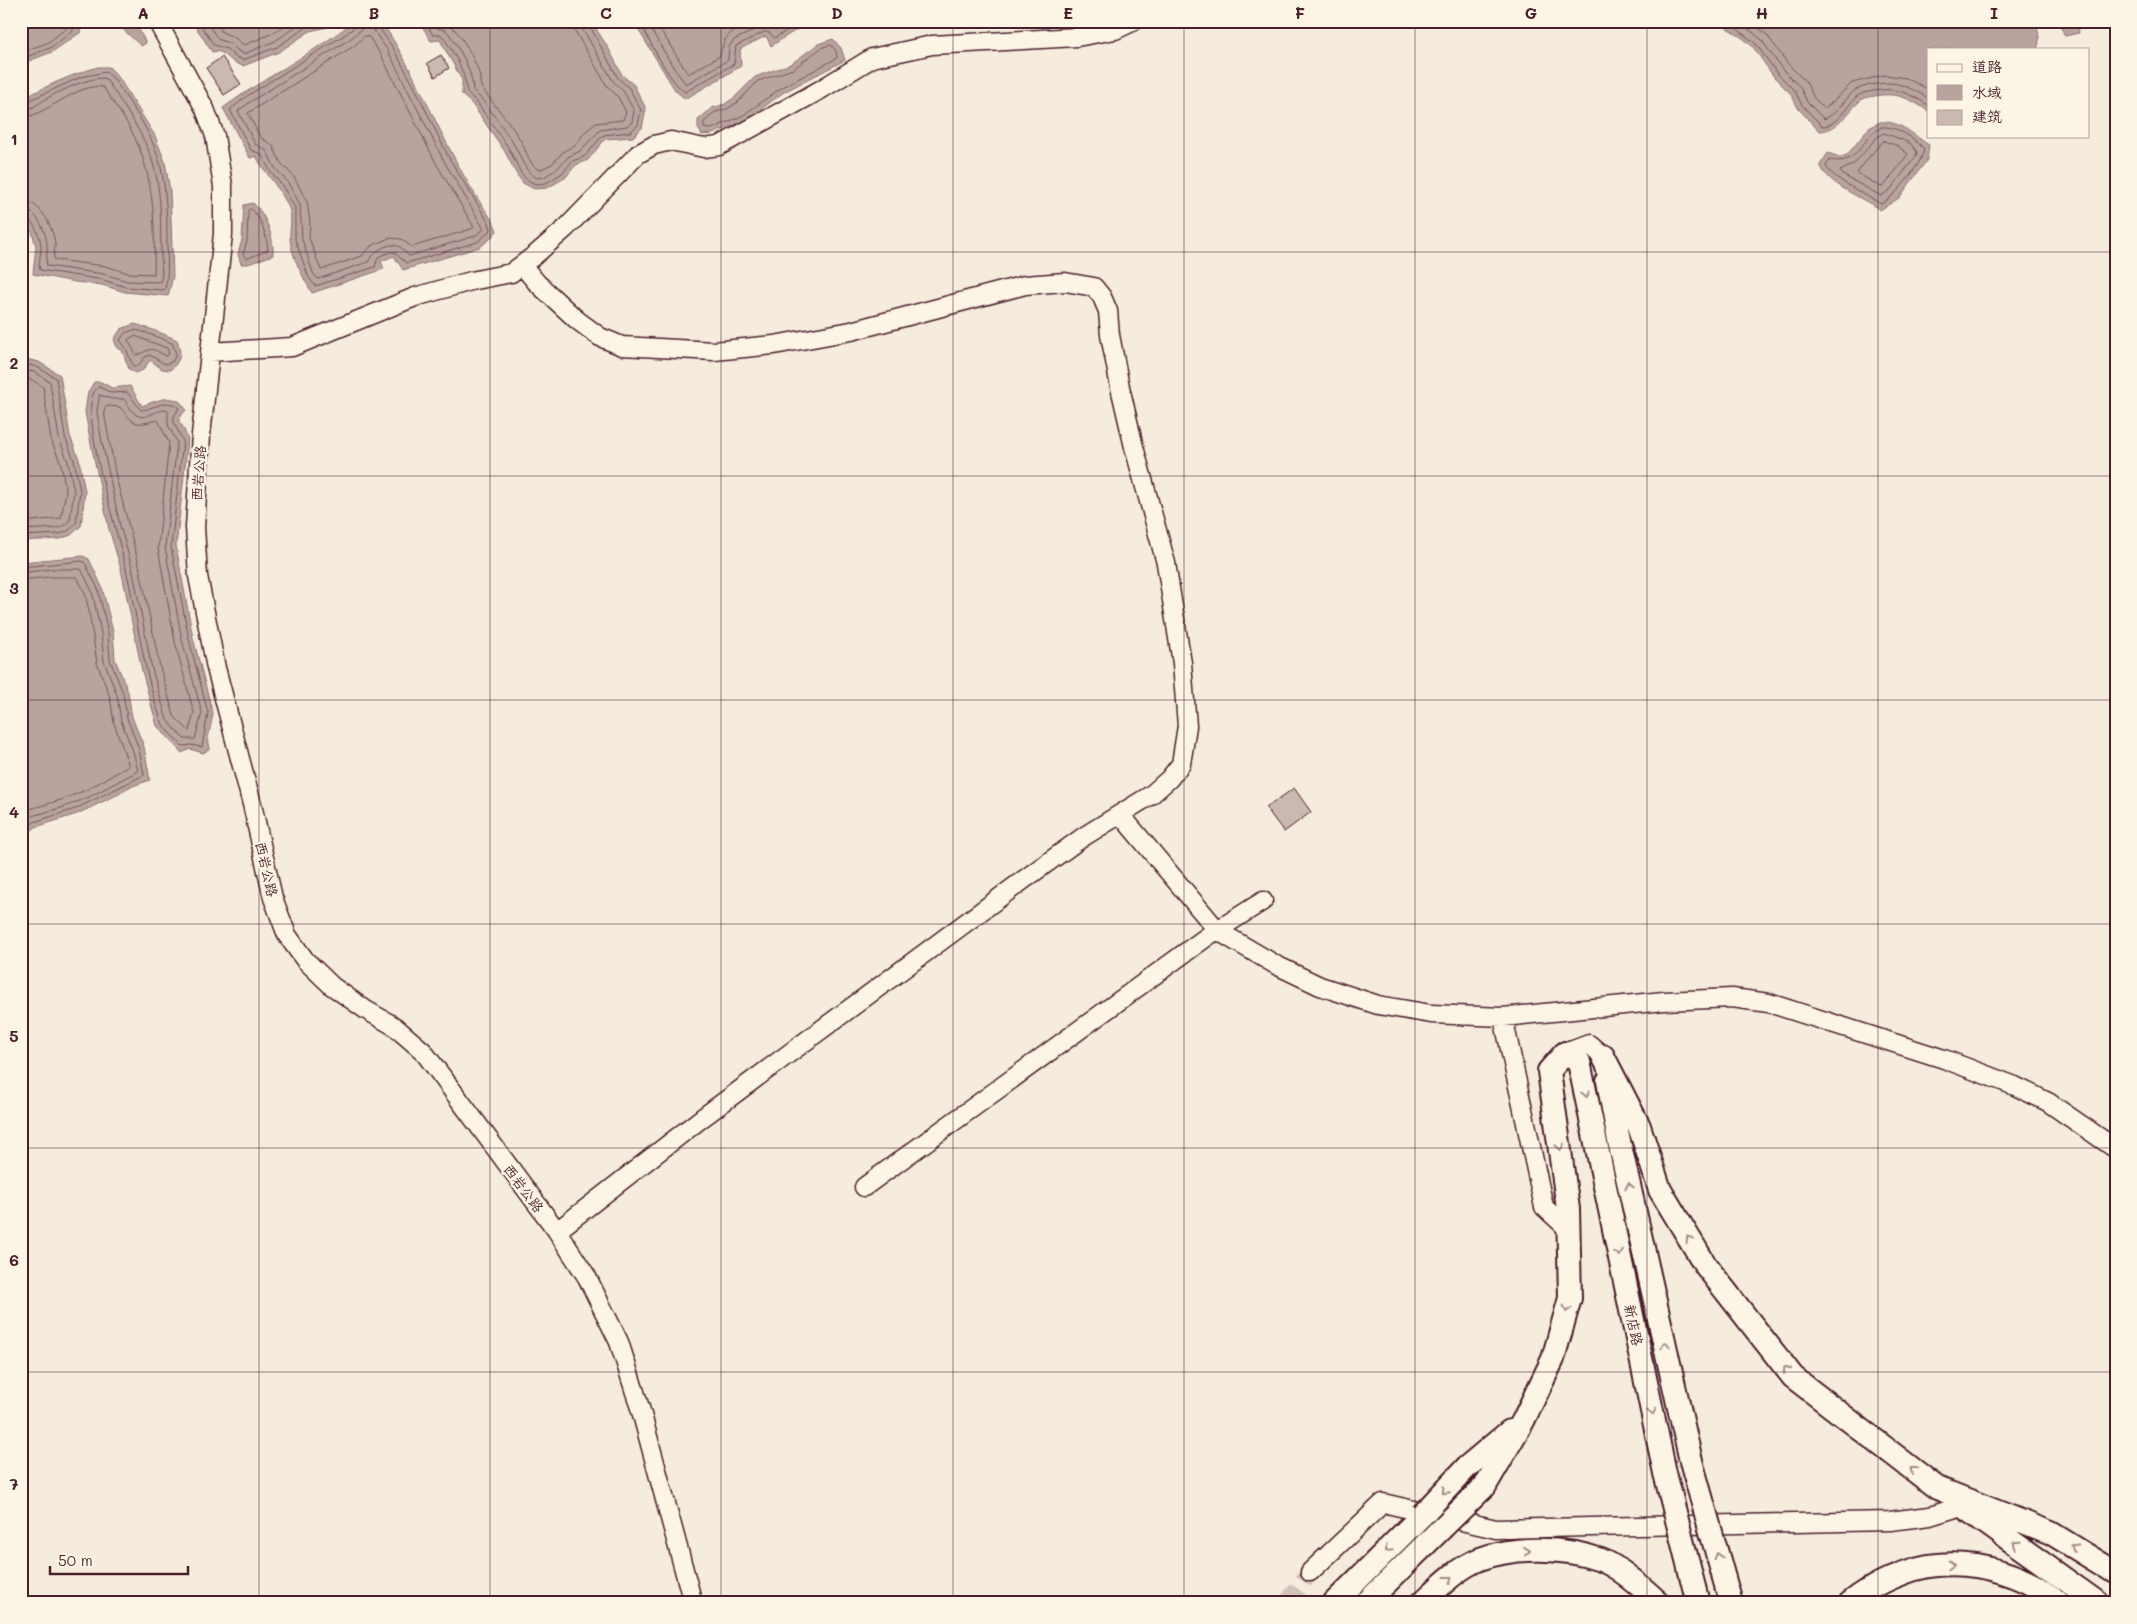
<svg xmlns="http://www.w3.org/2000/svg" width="2137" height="1624" viewBox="0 0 2137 1624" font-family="Mali,'LXGW WenKai TC',sans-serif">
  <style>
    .water { fill: #b8a39e; stroke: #8c6e70 }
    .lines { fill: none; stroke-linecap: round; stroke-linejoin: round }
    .shore { stroke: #765459; stroke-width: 1 }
    .building { fill: #cab9b1; stroke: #4a1f2b }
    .minor-tunnel { stroke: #d3c3ba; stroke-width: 18; stroke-dasharray: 18 9; stroke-linecap: butt }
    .minor-casing { stroke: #4a1f2b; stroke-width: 21 }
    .major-casing { stroke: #4a1f2b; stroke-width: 26 }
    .minor { stroke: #fcf5e5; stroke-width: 18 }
    .major { stroke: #fcf5e5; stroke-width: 22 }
    .major-bridge-casing { stroke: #4a1f2b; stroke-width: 26; stroke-linecap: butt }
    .major-bridge { stroke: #fcf5e5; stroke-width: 22 }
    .oneway { stroke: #a38a88 }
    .grid { fill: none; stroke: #4a1f2b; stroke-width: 1; stroke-opacity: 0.55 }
    .labels { text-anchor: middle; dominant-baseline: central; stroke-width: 5; stroke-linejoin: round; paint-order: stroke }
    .street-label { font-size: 14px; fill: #4a1f2b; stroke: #fcf5e5 }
    .neatline { fill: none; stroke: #4a1f2b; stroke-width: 2 }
    .grid-label { font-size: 16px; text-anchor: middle; font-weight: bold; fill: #4a1f2b }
  </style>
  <rect width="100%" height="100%" fill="#f5ecde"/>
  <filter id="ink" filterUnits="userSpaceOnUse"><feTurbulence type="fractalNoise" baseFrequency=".02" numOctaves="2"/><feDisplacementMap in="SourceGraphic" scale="10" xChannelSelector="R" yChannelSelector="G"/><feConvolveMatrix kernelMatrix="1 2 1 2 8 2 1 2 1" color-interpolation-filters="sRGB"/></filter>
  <g filter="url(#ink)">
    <!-- water -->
    <path class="water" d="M21,21h56l4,11 -29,20 -31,12z
      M114,21h20l12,22 -5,3z
      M192,21h145l-9,6 -18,4 -31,21 -36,14c-4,-2 -9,-3 -12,-6 -7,-5 -9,-10 -19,-8z
      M354,21h27c43,63 66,138 112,200l4,10 -7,8 -10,8 -77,23 -9,-14 -13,5 3,8 -72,24c-9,-16 -20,-35 -22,-54 -1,-10 3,-21 -1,-31 -8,-19 -23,-33 -33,-52l-6,2 -27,-50c42,-31 90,-54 131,-87z
      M419,21h172l18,28 13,26 12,10 12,24 -4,19 -9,9 -28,2 -17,21 -12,5 -11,13 -18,10 -13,1 -11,-6 -6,-8 -13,-25 -32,-46 -10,-9v-15l-22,-40 -9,1z
      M633,21h177l-39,25 -5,-10 -26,13 1,17 -56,33 -10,-9z
      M1722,21h311c6,7 8,20 4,28h-109v62c-19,-13 -31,-19 -54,-15 -6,1 -11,2 -15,6 -12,11 -21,29 -40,29l-21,-23 -7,-14 -17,-17 -21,-30 -9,-8 -20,-13z
      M2058,21h18l3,12 -14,3z
      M833,39l8,9 4,12 -61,32 -39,29 -33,13 -10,1 -4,-7v-8l14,-12 13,-4 10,-7 20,-20 36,-13 27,-20z
      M98,67h11l8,8 38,61 10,26 5,29 3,85 -5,20 -43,-4 -23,-7 -27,-3 -42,-8 3,-28 -4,-14 -11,-16v-116c25,-14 49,-25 77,-33z
      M1880,122c20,-2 34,14 49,23l-2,15 -28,38 -19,12c-18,-13 -51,-24 -60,-45l8,-12 12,4 7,-2 22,-27z
      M253,203c13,11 21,34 20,52l-25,9h-7l-3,-10 4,-14 2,-35z
      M134,324c10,2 33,11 43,16 5,13 4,21 -7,30l-8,-1 -12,-9 -7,10 -7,3 -7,-4 -7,-19 -5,-2 -3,-9 7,-10z
      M21,358l18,4 21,13 10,61 9,23 6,33 -4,34 -10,9 -11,4 -39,2z
      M94,382h7l11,6 18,-2 12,20c16,-6 35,-15 44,4l-7,8v4l4,5 5,13 -12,106 17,92 20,76 -5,24 2,11 -7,4 -13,-4 -8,4 -25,-27 -15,-55 -21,-102 -12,-40 -19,-90 -5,-27 3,-20z
      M83,556l6,3 13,28 11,45 2,27 13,33 4,25 12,30 6,33 -23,8 -6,5 -44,21 -41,13 -15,11v-276z"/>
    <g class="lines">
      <!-- shore -->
      <path class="shore" d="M198,21l16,24 13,4 7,7 9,4 34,-13 31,-21 20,-5
        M206,21l12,18 13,5 7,7 6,3 31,-13 29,-20
        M215,21l7,11 13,6 9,7 27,-11 21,-13
        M357,21l-1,5 -10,8 -99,62 -17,14 21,40 10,4 9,17 12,14 13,23v31l13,37 7,10 60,-19 3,-10c22,-10 14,-3 29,6l70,-21 14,-12 -2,-7 -40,-65 -34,-70 -22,-40 -15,-22 -1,-5
        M363,21l-2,9 -11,9 -100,63 -12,9 17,33 11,6 9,18 12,13 13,24 2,34 11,34 5,6 50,-17c5,-9 20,-22 32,-15 4,3 6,7 9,9l66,-20 9,-7 -40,-68 -56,-110 -16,-23 -1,-7
        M425,21l8,14h8l3,3c12,19 21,32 23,55l9,8 32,46 13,26 5,6 9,5 11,-1 15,-9 12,-13 12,-5 18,-21 27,-3 8,-7 3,-15 -12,-22 -11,-10 -31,-57
        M432,21l5,7 8,2 4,4c12,18 23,35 24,56 13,12 30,38 40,53 8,12 10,28 24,35l7,-1 13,-8 11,-12 12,-6 20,-21 27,-4 5,-4 2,-11 -10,-19 -11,-11 -31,-53 -1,-7
        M442,21c16,4 32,37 37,52 2,5 0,11 3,15 12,17 28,34 39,53 5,9 8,24 18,29l13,-6 12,-13 11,-6 10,-13 11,-9 27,-3 3,-8 -8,-15 -11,-11 -32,-55 -2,-10
        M639,21c10,18 30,61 46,71l49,-28 2,-18 28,-14h4l7,6 26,-17
        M646,21l29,49 11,14 42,-24 1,-13 5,-7 29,-14h6l7,3 13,-8
        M655,21l33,53 32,-18c5,-25 12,-24 34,-35
        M1727,21l29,23 21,29 18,18 7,14 20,21c14,1 25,-20 34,-29 5,-4 12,-5 18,-6 23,-4 35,2 54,14
        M1735,21l15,9 11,9 21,30 18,18 7,15 17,17c12,-4 19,-17 28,-26 4,-5 12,-6 18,-8 28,-5 34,0 58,13
        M1751,21l16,14 21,29 18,18 8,16 11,11 27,-26 33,-8 21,3 22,11
        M365,36l4,1 12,18 56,110 37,62 -3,2 -59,18 -11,-8 -12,-1 -18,8 -9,10 -41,14 -12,-32 1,-17 -3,-19 -13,-25 -13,-14 -9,-18 -12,-8 -12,-24 106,-67z
        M831,45l5,6 1,7 -56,30 -39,28 -31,13 -7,-1v-6l11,-10 12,-3 11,-7 20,-21 35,-12 28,-21z
        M21,52l26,-9 20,-15v-7
        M21,59l29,-11 23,-17v-10
        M21,104l60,-27 25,-5 7,6c13,19 27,38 37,59 16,32 17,71 17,106 0,16 2,30 -2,46l-3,1 -36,-3 -23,-7 -63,-10c-2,-7 1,-15 1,-23 0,-10 -9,-31 -20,-33
        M21,111c10,-1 20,-9 28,-14 16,-8 38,-19 55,-19l4,4c17,26 36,52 45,81 11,36 6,75 9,112l-2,7 -33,-1 -23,-7 -57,-8c-2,-7 1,-13 0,-20 0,-14 -11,-37 -26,-38
        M21,118c23,-1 57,-36 82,-31 12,18 27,38 35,58 17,40 17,87 16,129l-26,-1 -23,-7 -50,-6c-2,-5 0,-10 0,-16 -2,-17 -14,-43 -34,-44
        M1882,127c15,-1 32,11 42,22 -2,15 -29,48 -43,55 -12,-7 -51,-27 -55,-38l4,-6c31,6 29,-22 52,-33z
        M1884,133l26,10 7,9 -1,4 -26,34 -9,6 -38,-21 -3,-4 14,-7 22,-26z
        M1884,141l14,5 10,8 -23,31 -4,2 -24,-14c5,-7 22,-29 27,-32z
        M251,209c10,7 16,28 17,41l-22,9 -3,-5 4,-13 1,-30z
        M134,330c7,0 32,10 39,14l3,11 -4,7 -7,2 -15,-9 -5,2 -7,9h-5l-7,-18 -6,-8 5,-7z
        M135,336l32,12 2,6 -3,2c-19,-11 -13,-6 -30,-1l-8,-15z
        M21,363l16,4 19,11 9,59 9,23 6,31 -4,32 -8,8 -9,3 -38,2
        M21,370l14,2 15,10 9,56 9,24 6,29 -4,29 -5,5 -7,3 -37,2
        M21,377l11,3 11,7 8,53 10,24 5,27 -5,27 -40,4
        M99,387l13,6 15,-1 14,18c14,-1 25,-13 38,-2l-5,8v7l9,18 -12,106 18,92 19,74 -6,34 -11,-2 -8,1c-7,-7 -19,-16 -22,-26 -18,-48 -23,-101 -35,-151 -12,-51 -31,-102 -35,-155 -1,-9 0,-23 8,-27z
        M100,395l11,4h13c3,4 6,10 10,14 11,11 23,-7 34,-2v14l9,17 -12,105 17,93 20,73 -7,26h-11l-17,-19 -15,-51 -20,-102 -12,-41 -19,-89 -4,-25z
        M108,406l12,1c16,20 15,18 38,13l11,23 -11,105 17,94 19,71 -5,18 -15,-15 -14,-49 -21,-102 -23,-88 -12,-65 1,-4z
        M21,567l61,-6 3,2 13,26 10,43 2,28 13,33 4,25 12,31 5,26 -69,34 -41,13 -13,10
        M21,573l29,-4h31l11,22 9,42 3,28 13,34 4,26 12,30 5,20 -49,26 -25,10 -32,9 -11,8
        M21,580l29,-3h27l8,16 4,18 8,52 13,34 4,26 15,43 -43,24 -25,10 -31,9 -9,5"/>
    </g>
    <!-- building -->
    <path class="building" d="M441,55l8,13 -14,9 -8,-14z
      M222,57l19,27 -17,11 -18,-27z
      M1294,788l17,24 -27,20 -18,-24z"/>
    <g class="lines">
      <!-- minor-tunnel -->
      <path class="minor-tunnel" d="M1287,1603l23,-31"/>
      <!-- minor casing -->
      <g class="minor-casing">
        <path id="minor" d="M157,21l48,88 10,27 8,50v48l-22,201 -6,92 3,49 18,92 36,136 21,94 14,37 18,25 27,26 34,24 28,16 29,25 134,180 30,46 32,65 22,69 52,192
          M522,265l15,18 40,37 23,17 22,9 92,5 60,-6 77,-14 174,-46 40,-3 29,5 8,10 6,14 2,24 10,52 14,60 32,116 16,100 5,63 -6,38 -12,15 -18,16 -68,42 -61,44 -320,237 -145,113
          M210,352l82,-5 123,-50 56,-16 40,-8 24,-18 31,-27 72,-74 16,-9 17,-4 33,7 15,-2 101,-56 52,-32 60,-13 145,-8 38,-7 19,-9
          M1120,814l98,117 58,34 44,21 58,19 53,9 72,3 161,-16 68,-3 37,5 175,56 71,27 33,16 68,47
          M1503,1017l41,190 25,23
          M1565,1053l24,-9 14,12
          M864,1187l344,-251 55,-35
          M1310,1572l73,-69 113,26 394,-8 40,-5 32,-10"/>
      </g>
      <!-- major casing -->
      <g class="major-casing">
        <path id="major" d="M1603,1056l36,70 21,64 46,76 87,111 144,111 114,45 65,40
          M1608,1081l11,60 72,320
          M1467,1467l43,-36
          M1485,1486l38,-65 30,-62 17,-61 -2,-89 -19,-138 16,-18 14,9 86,411
          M1965,1508l133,95
          M1334,1603l88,-88
          M1366,1603l75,-74
          M1422,1603c17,-16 35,-35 58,-44 36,-13 84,-12 121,1 17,6 44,30 58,43
          M1850,1603c22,-18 59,-36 87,-38 41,-4 91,10 121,38"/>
      </g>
      <!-- minor -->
      <use href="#minor" class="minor"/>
      <!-- major -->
      <use href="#major" class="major"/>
      <!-- major-bridge casing -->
      <g class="major-bridge-casing">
        <path id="major-bridge" d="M1691,1461l40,142
          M1665,1473l33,130
          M1422,1515l45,-48
          M1441,1529l44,-43"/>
      </g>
      <!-- major-bridge -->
      <use href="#major-bridge" class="major-bridge"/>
    </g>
    <!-- one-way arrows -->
    <defs><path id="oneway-chevron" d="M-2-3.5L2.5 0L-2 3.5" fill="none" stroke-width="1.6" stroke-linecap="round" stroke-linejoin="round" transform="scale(1.25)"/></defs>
    <g class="oneway">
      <use href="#oneway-chevron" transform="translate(1586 1094) rotate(78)"/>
      <use href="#oneway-chevron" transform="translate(1560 1147) rotate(82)"/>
      <use href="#oneway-chevron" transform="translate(1629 1186) rotate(-103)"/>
      <use href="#oneway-chevron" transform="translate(1689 1239) rotate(-121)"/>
      <use href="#oneway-chevron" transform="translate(1619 1253) rotate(78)"/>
      <use href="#oneway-chevron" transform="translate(1567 1309) rotate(106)"/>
      <use href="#oneway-chevron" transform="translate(1665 1345) rotate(-103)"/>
      <use href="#oneway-chevron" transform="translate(1786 1369) rotate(-128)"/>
      <use href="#oneway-chevron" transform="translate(1652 1412) rotate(78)"/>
      <use href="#oneway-chevron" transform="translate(1913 1470) rotate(-142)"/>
      <use href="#oneway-chevron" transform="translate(1445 1491) rotate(133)"/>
      <use href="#oneway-chevron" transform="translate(2016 1544) rotate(-145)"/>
      <use href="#oneway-chevron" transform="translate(2074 1547) rotate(-148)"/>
      <use href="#oneway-chevron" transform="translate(1388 1549) rotate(135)"/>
      <use href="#oneway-chevron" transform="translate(1527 1551) rotate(-6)"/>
      <use href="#oneway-chevron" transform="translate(1718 1556) rotate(-106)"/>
      <use href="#oneway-chevron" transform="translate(1951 1565) rotate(2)"/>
      <use href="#oneway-chevron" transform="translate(1449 1579) rotate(-37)"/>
    </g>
  </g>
  <!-- grid -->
  <path class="grid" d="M259,21v1582M490,21v1582M721,21v1582M953,21v1582M1184,21v1582M1415,21v1582M1647,21v1582M1878,21v1582M21,252h2095M21,476h2095M21,700h2095M21,924h2095M21,1148h2095M21,1372h2095"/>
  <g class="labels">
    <!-- street labels -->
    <g class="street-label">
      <text transform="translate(198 473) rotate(-86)">西岩公路</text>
      <text transform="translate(267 869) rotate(77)">西岩公路</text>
      <text transform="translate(524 1188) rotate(53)">西岩公路</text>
      <text transform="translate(1634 1325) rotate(78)">新店路</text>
    </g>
  </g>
  <!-- margin -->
  <rect width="2137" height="1624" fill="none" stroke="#fcf5e5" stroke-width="55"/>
  <!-- legend -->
  <rect x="1927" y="48" width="162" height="90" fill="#fcf5e5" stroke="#b59f9b"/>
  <rect x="1937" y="64" width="25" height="8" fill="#fcf5e5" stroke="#b59f9b"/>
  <text x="1972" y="72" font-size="15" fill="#4a1f2b">道路</text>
  <rect x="1937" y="85" width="25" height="15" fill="#b8a39e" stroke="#b59f9b"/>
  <text x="1972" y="98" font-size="15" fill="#4a1f2b">水域</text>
  <rect x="1937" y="110" width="25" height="15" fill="#cab9b1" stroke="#b59f9b"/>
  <text x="1972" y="122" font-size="15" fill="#4a1f2b">建筑</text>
  <!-- scale -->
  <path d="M50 1566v8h138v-8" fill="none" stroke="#4a1f2b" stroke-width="2.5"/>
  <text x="58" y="1566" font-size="15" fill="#4a1f2b" stroke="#fcf5e5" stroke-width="4" paint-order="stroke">50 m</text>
  <rect x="28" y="28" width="2082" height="1568" class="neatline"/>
  <g class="grid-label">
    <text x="143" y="19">A</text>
    <text x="374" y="19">B</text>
    <text x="606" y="19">C</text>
    <text x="837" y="19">D</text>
    <text x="1068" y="19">E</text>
    <text x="1300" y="19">F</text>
    <text x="1531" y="19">G</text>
    <text x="1762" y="19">H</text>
    <text x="1994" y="19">I</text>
    <text x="14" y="145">1</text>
    <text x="14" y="369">2</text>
    <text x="14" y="594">3</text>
    <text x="14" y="818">4</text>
    <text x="14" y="1042">5</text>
    <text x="14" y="1266">6</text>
    <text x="14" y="1490">7</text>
  </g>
</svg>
